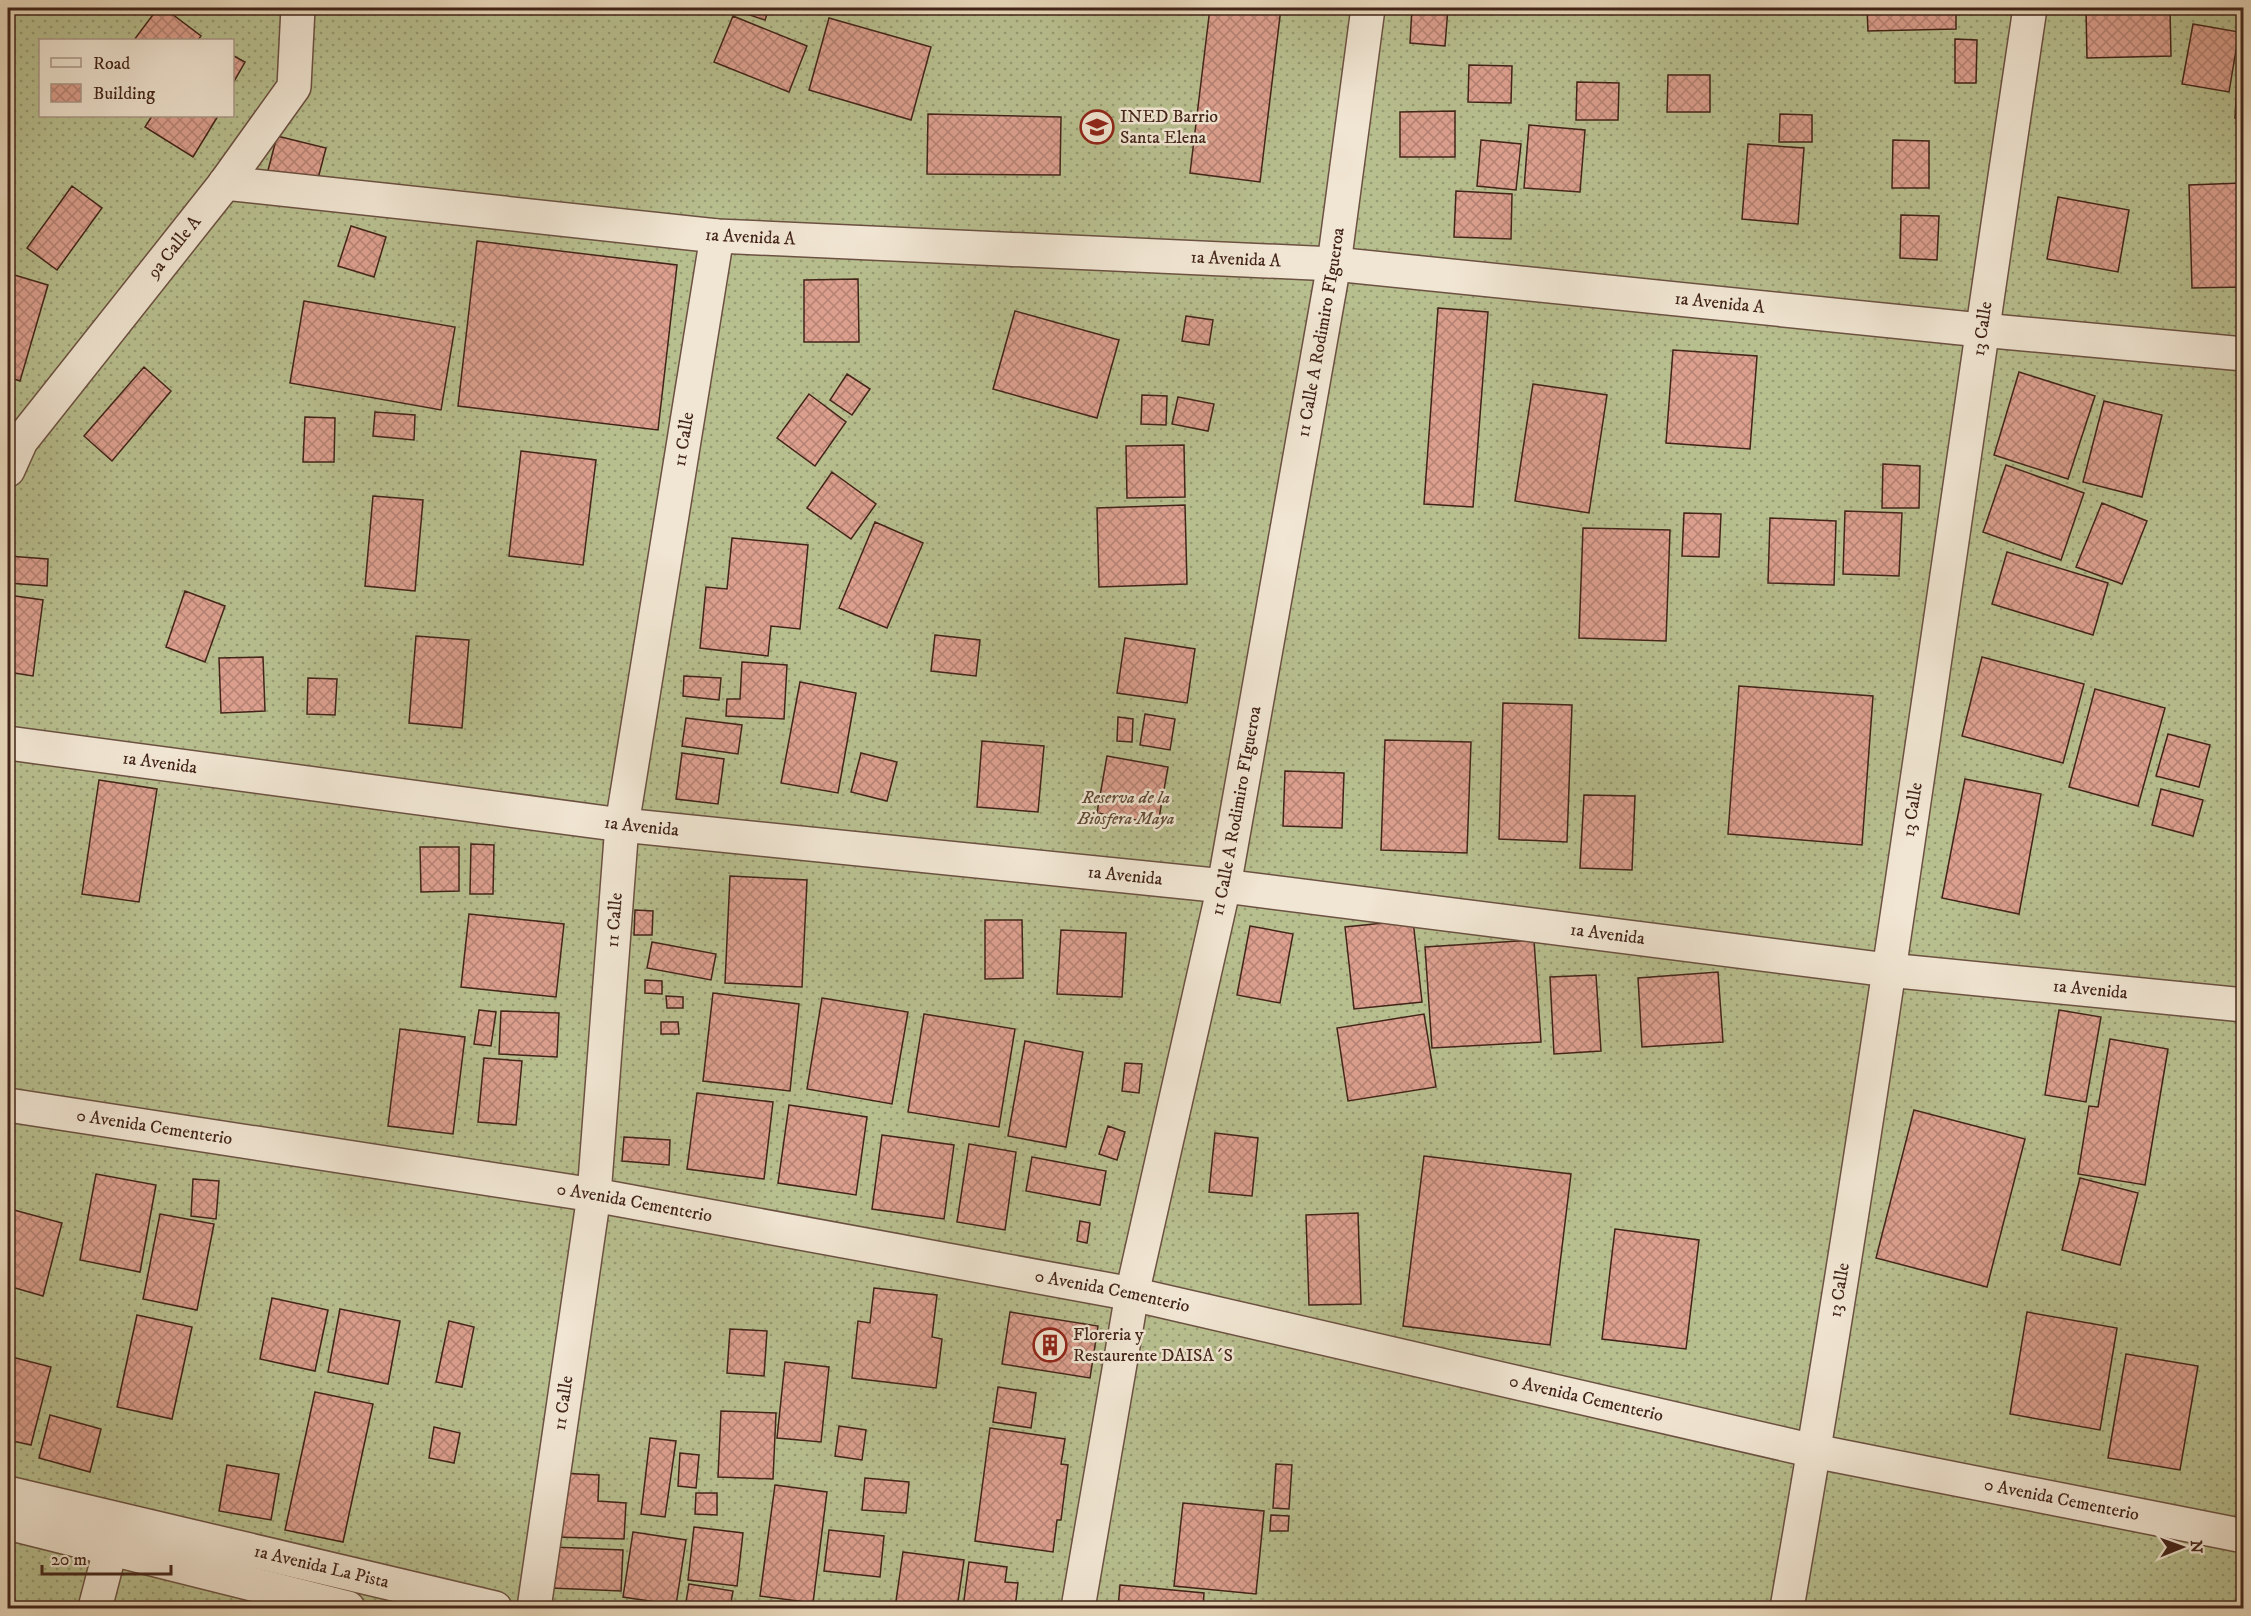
<svg xmlns="http://www.w3.org/2000/svg" width="2251" height="1616" viewBox="0 0 2251 1616" font-family="'IM FELL DW Pica',serif">
  <style>
    .grass { fill: url(#grass-dots); stroke: #7d7254; stroke-width: 1.5; fill-rule: evenodd }
    .building { fill: url(#building-cross-hatch); stroke: #422419; stroke-width: 1.5 }
    .lines { fill: none; stroke-linecap: round; stroke-linejoin: round }
    .minor-casing { stroke: #6c5142; stroke-width: 36 }
    .tertiary-casing { stroke: #6c5142; stroke-width: 36 }
    .minor { stroke: #f1e6d3; stroke-width: 33 }
    .tertiary { stroke: #f1e6d3; stroke-width: 33 }
    .labels { text-anchor: middle; dominant-baseline: central; stroke-width: 5; stroke-linejoin: round; paint-order: stroke }
    .poi-label { font-size: 18px; fill: #422419; stroke: #f1e6d3; text-anchor: start }
    .street-label { font-size: 18px; fill: #422419; stroke: #f1e6d3 }
    .park-label { font-size: 18px; font-style: italic; fill: #604b36; stroke: #f1e6d3 }
  </style>
  <defs>
    <pattern id="grass-dots" width="8" height="8" patternUnits="userSpaceOnUse" patternTransform="scale(1.5)"><rect width="8" height="8" fill="#b8bf8f"/><path d="M2 2h.1M6 6h.1" fill="none" stroke="#979b74" stroke-width="1.8" stroke-linecap="round"/></pattern>
    <pattern id="building-cross-hatch" width="8" height="8" patternUnits="userSpaceOnUse" patternTransform="scale(1.5)"><rect width="8" height="8" fill="#dda08f"/><path d="M0 0l8 8M0 8l8-8" fill="none" stroke="#b58274"/></pattern>
  </defs>
  <rect width="100%" height="100%" fill="#e9d9bc"/>
  <filter id="stains"><feTurbulence type="fractalNoise" baseFrequency=".00333" numOctaves="4"/><feColorMatrix values="0 0 0 0 .2 0 0 0 0 .09 0 0 0 0 .02 0 0 0 .5 -.17"/></filter>
  <radialGradient id="worn" r=".72"><stop offset=".6" stop-color="#630" stop-opacity="0"/><stop offset="1" stop-color="#630" stop-opacity=".3"/></radialGradient>
  <!-- grass -->
  <path class="grass" d="M8,8h2235v1600h-2235zM40,40h192v76h-192z"/>
  <!-- building -->
  <path class="building" d="M158,8h6l37,28 -3,4h-64z
    M729,8h40l-4,12z
    M1089,8h23v4z
    M1147,8h57v5l-57,-2z
    M1210,8h71l-21,174 -70,-9z
    M1412,8h36l-3,38 -35,-3z
    M1867,8h89v21l-88,2z
    M2086,8h84l1,48 -84,2z
    M733,16l74,30 -18,46 -75,-30z
    M829,18l102,29 -20,73 -102,-30z
    M2193,24l46,8 -10,60 -47,-8z
    M1955,39l22,1 -1,43h-21z
    M232,55l13,7 -13,23z
    M1469,65l43,1 -1,37 -43,-1z
    M2238,65h6v54l-9,-1z
    M1668,75h42v37h-43z
    M1577,82l42,1 -1,37h-42z
    M1455,111v46h-55v-45z
    M928,114l133,3 -1,58 -133,-1z
    M1780,114l32,1v27h-33z
    M152,116h66l-25,41 -48,-30z
    M1529,125l56,5 -5,62 -56,-4z
    M277,136l49,12 -11,42 -49,-12z
    M1481,140l40,4 -5,46 -39,-4z
    M1893,140l36,1v47h-37z
    M1748,144l56,4 -6,76 -56,-5z
    M2242,183l2,104 -52,1 -3,-103z
    M72,186l30,22 -45,62 -30,-22z
    M1456,191l56,3 -1,45 -57,-2z
    M2058,197l71,13 -11,62 -71,-13z
    M1901,215l38,1 -2,44 -37,-2z
    M351,226l35,11 -12,40 -36,-11z
    M477,241l200,24 -19,165 -200,-24z
    M11,274l37,11 -28,96 -12,-4v-91z
    M858,279l1,63h-55v-62z
    M304,301l151,26 -14,83 -151,-27z
    M1438,308l50,4 -15,195 -49,-3z
    M1015,311l104,29 -22,78 -104,-29z
    M1186,316l27,4 -4,25 -27,-4z
    M1673,350l84,6 -7,93 -84,-6z
    M144,367l27,24 -59,70 -28,-25z
    M2019,372l76,24 -27,83 -74,-24z
    M847,374l23,15 -18,26 -22,-15z
    M1533,384l74,11 -18,118 -74,-12z
    M809,394l37,28 -31,44 -38,-28z
    M1142,395l25,1 -1,29 -25,-1z
    M1178,397l36,7 -6,27 -36,-7z
    M2104,401l58,14 -20,82 -59,-15z
    M375,412l40,3 -1,25 -41,-4z
    M305,417l30,1 -1,44h-31z
    M1184,445l1,52 -58,1 -1,-52z
    M521,451l75,9 -13,105 -74,-9z
    M1883,464l37,2 -1,42h-37z
    M2006,465l78,28 -23,67 -78,-28z
    M832,472l44,32 -25,35 -44,-31z
    M373,496l50,4 -8,91 -50,-5z
    M2102,503l45,18 -25,63 -46,-17z
    M1185,505l2,79 -88,3 -2,-79z
    M1845,511l57,2 -3,63 -56,-2z
    M1684,513l37,1 -2,43 -37,-1z
    M1770,518l66,3 -2,64 -66,-2z
    M875,522l48,21 -36,85 -48,-20z
    M1583,528l87,2 -4,111 -87,-3z
    M732,538l76,7 -8,84 -29,-3 -3,30 -68,-8 6,-61 21,2z
    M2007,552l101,31 -15,52 -101,-31z
    M8,556l40,3 -1,27 -39,-3z
    M185,591l40,15 -20,56 -39,-15z
    M8,595l35,5 -10,76 -25,-4z
    M935,635l45,5 -4,36 -45,-5z
    M416,636l53,4 -7,88 -53,-5z
    M1125,638l70,11 -8,54 -70,-10z
    M263,657l2,54 -44,2 -2,-55z
    M1982,657l102,27 -21,79 -101,-27z
    M742,662l45,3 -3,54 -58,-3 1,-17h13z
    M684,676l37,2 -2,22 -36,-4z
    M308,678l29,1 -2,36 -28,-1z
    M800,682l56,11 -18,100 -57,-10z
    M1739,686l134,10 -11,149 -134,-11z
    M2095,689l70,19 -27,98 -69,-19z
    M1503,703l69,2 -5,137 -68,-3z
    M1145,714l30,5 -5,31 -30,-5z
    M1118,717l15,2 -1,23 -15,-1z
    M686,718l56,7 -4,29 -56,-8z
    M2168,734l42,11 -11,42 -43,-11z
    M1385,740l86,2 -4,111 -86,-3z
    M982,741l62,5 -6,66 -61,-5z
    M682,753l42,6 -6,45 -42,-5z
    M861,753l36,9 -10,39 -36,-9z
    M1107,756l61,11 -10,57 -61,-11z
    M1285,771l59,2 -2,55 -59,-2z
    M1965,779l76,15 -22,120 -77,-16z
    M99,780l58,9 -18,113 -57,-8z
    M2161,789l42,11 -10,36 -41,-11z
    M1584,795l51,1 -3,74 -52,-2z
    M471,844l23,1 -1,49h-23z
    M420,847h39v44l-38,1z
    M730,876l77,4 -5,107 -77,-4z
    M635,910l18,1 -1,24h-18z
    M469,914l95,10 -8,73 -95,-10z
    M985,920h37l1,58 -38,1z
    M1413,920l9,82 -68,7 -9,-82z
    M1250,926l43,8 -13,69 -43,-8z
    M1061,930l65,3 -4,64 -65,-3z
    M1534,940l7,102 -109,6 -7,-101z
    M652,942l64,12 -5,26 -64,-12z
    M1718,972l5,70 -81,5 -4,-69z
    M1596,975l5,76 -47,3 -4,-77z
    M645,980l17,1v13l-17,-1z
    M713,993l86,11 -9,87 -87,-10z
    M666,996l17,1v11h-16z
    M822,998l86,14 -16,92 -85,-15z
    M479,1010l17,2 -5,34 -17,-2z
    M2059,1010l42,7 -15,85 -41,-7z
    M501,1011l58,2 -2,44 -58,-3z
    M924,1014l91,15 -16,98 -91,-15z
    M1424,1014l12,73 -88,14 -11,-73z
    M661,1022h17l1,12h-18z
    M400,1029l65,8 -12,97 -65,-8z
    M2110,1039l58,10 -23,136 -67,-11 11,-68 9,1z
    M1025,1041l58,11 -17,95 -58,-11z
    M484,1058l38,3 -6,64 -38,-3z
    M1125,1063l17,1 -3,29 -17,-2z
    M697,1093l76,9 -9,77 -77,-10z
    M789,1105l78,12 -11,78 -78,-12z
    M1914,1110l111,29 -38,148 -111,-29z
    M1108,1126l17,6 -8,28 -18,-6z
    M1215,1133l43,5 -6,58 -43,-4z
    M882,1135l72,10 -10,74 -72,-10z
    M624,1137l46,3 -1,25 -47,-4z
    M969,1144l47,8 -11,78 -48,-8z
    M1424,1156l147,18 -21,171 -147,-19z
    M1032,1157l74,14 -6,34 -74,-14z
    M96,1174l60,11 -16,87 -60,-12z
    M2080,1178l58,15 -18,72 -58,-15z
    M193,1179l26,2 -3,38 -25,-3z
    M14,1210l48,13 -19,73 -35,-10v-51z
    M1358,1213l3,91 -52,1 -3,-90z
    M160,1214l54,10 -17,86 -54,-11z
    M1080,1221l10,2 -3,20 -10,-2z
    M1615,1229l84,11 -13,109 -84,-10z
    M874,1288l63,7 -5,42 10,2 -6,49 -84,-10 6,-57 12,2z
    M272,1298l56,12 -13,61 -55,-12z
    M340,1309l60,12 -12,63 -60,-12z
    M1010,1312l88,14 -8,52 -88,-14z
    M2027,1312l90,16 -17,102 -90,-16z
    M137,1315l55,12 -20,92 -55,-12z
    M449,1321l25,6 -12,60 -26,-5z
    M730,1329l37,2 -3,45 -37,-3z
    M2126,1354l72,12 -18,104 -72,-12z
    M8,1356l43,11 -20,78 -23,-5z
    M785,1362l44,5 -8,75 -44,-4z
    M998,1387l38,6 -5,35 -38,-6z
    M315,1392l58,12 -30,138 -58,-12z
    M721,1411l55,2 -3,66 -55,-2z
    M50,1415l51,14 -11,43 -51,-14z
    M839,1426l27,4 -4,30 -27,-4z
    M434,1427l26,6 -6,30 -25,-5z
    M990,1428l75,11 -4,25 7,1 -7,55h-4l-4,32 -78,-11z
    M650,1438l26,3 -11,76 -24,-3z
    M680,1453l19,2 -3,33 -18,-2z
    M1276,1464l16,1 -3,44 -16,-1z
    M227,1465l52,9 -8,46 -52,-9z
    M559,1473l40,2 -1,26 28,2 -2,36 -68,-2z
    M865,1478l44,4 -3,31 -44,-3z
    M775,1485l52,7 -14,111 -53,-7z
    M696,1493h21v22l-22,-1z
    M1183,1503l81,8 -8,83 -82,-8z
    M1271,1515l18,1 -1,15h-18z
    M694,1527l49,6 -6,53 -49,-6z
    M829,1530l55,6 -4,41 -56,-6z
    M633,1532l53,8 -10,65 -53,-8z
    M553,1547l70,3 -2,41 -70,-3z
    M903,1552l61,8 -7,48h-62z
    M969,1562l38,5 -2,15 13,1 -3,25h-52z
    M689,1584l44,7 -3,17h-45z
    M1120,1585l84,8 -1,15h-85z
    M1620,1603l25,5h-26z"/>
  <g class="lines">
    <!-- minor casing -->
    <g class="minor-casing">
      <g id="minor">
        <path id="s1" d="M225,183l492,53 617,28 647,66 263,24"/>
        <path id="s2" d="M8,470l13,-29 202,-255 71,-99 4,-79"/>
        <path id="s3" d="M8,743l614,82 602,61 664,84 356,35"/>
        <path id="s4" d="M8,1105l586,90 538,99 682,157 430,85"/>
        <path d="M95,1608l23,-88"/>
        <path id="s5" d="M534,1608l60,-413 28,-370 95,-589"/>
        <path id="s6" d="M1078,1608l54,-314 92,-408 110,-622 34,-256"/>
        <path id="s7" d="M1787,1608c92,-531 163,-1067 243,-1600"/>
      </g>
    </g>
    <!-- tertiary casing -->
    <g class="tertiary-casing">
      <g id="tertiary">
        <path id="s8" d="M8,1493l487,115"/>
        <path d="M8,1523l340,85"/>
      </g>
    </g>
    <!-- minor -->
    <use href="#minor" class="minor"/>
    <!-- tertiary -->
    <use href="#tertiary" class="tertiary"/>
  </g>
  <!-- icons -->
  <defs>
    <g id="school-ring" transform="scale(1.725)"><circle r="9.5" fill="#f1e6d3" stroke="#8f2418" stroke-width="1.5"/><path d="M0-5L7-2L0 1L-7-2ZM-4 1L0 2.5L4 1V4Q0 6-4 4Z" fill="#8f2418"/></g>
    <g id="building-ring" transform="scale(1.725)"><circle r="9.5" fill="#f1e6d3" stroke="#8f2418" stroke-width="1.5"/><path d="M-4-6H4V6H1V3H-1V6H-4ZM-2.5-4.3h1.7v1.8h-1.7ZM.8-4.3h1.7v1.8H.8ZM-2.5-1h1.7V.8h-1.7ZM.8-1h1.7V.8H.8Z" fill="#8f2418"/></g>
  </defs>
  <g fill-rule="evenodd">
    <use href="#school-ring" x="1097" y="127"/>
    <use href="#building-ring" x="1050" y="1345"/>
  </g>
  <g class="labels">
    <!-- poi labels -->
    <g class="poi-label">
      <text x="1120" y="117">INED Barrio<tspan x="1120" dy="21">Santa Elena</tspan></text>
      <text x="1073" y="1335">Floreria y<tspan x="1073" dy="21">Restaurente DAISA´S</tspan></text>
    </g>
    <!-- street labels -->
    <g class="street-label">
      <text stroke="none"><textPath href="#s1" startOffset="528">1a Avenida A</textPath></text>
      <text stroke="none"><textPath href="#s2" startOffset="279">9a Calle A</textPath></text>
      <text stroke="none"><textPath href="#s1" startOffset="1014">1a Avenida A</textPath></text>
      <text stroke="none"><textPath href="#s1" startOffset="1500">1a Avenida A</textPath></text>
      <text stroke="none"><textPath href="#s7" startOffset="1294">13 Calle</textPath></text>
      <text stroke="none"><textPath href="#s6" startOffset="1299">11 Calle A Rodimiro FIgueroa</textPath></text>
      <text stroke="none"><textPath href="#s5" startOffset="1179">11 Calle</textPath></text>
      <text stroke="none"><textPath href="#s3" startOffset="153">1a Avenida</textPath></text>
      <text stroke="none"><textPath href="#s7" startOffset="808">13 Calle</textPath></text>
      <text stroke="none"><textPath href="#s6" startOffset="813">11 Calle A Rodimiro FIgueroa</textPath></text>
      <text stroke="none"><textPath href="#s3" startOffset="639">1a Avenida</textPath></text>
      <text stroke="none"><textPath href="#s3" startOffset="1125">1a Avenida</textPath></text>
      <text stroke="none"><textPath href="#s5" startOffset="693">11 Calle</textPath></text>
      <text stroke="none"><textPath href="#s3" startOffset="1611">1a Avenida</textPath></text>
      <text stroke="none"><textPath href="#s3" startOffset="2097">1a Avenida</textPath></text>
      <text stroke="none"><textPath href="#s4" startOffset="148">0 Avenida Cementerio</textPath></text>
      <text stroke="none"><textPath href="#s4" startOffset="634">0 Avenida Cementerio</textPath></text>
      <text stroke="none"><textPath href="#s7" startOffset="322">13 Calle</textPath></text>
      <text stroke="none"><textPath href="#s4" startOffset="1120">0 Avenida Cementerio</textPath></text>
      <text stroke="none"><textPath href="#s4" startOffset="1606">0 Avenida Cementerio</textPath></text>
      <text stroke="none"><textPath href="#s5" startOffset="207">11 Calle</textPath></text>
      <text stroke="none"><textPath href="#s4" startOffset="2092">0 Avenida Cementerio</textPath></text>
      <text stroke="none"><textPath href="#s8" startOffset="322">1a Avenida La Pista</textPath></text>
    </g>
    <!-- park labels -->
    <g class="park-label">
      <text x="1126" y="798">Reserva de la<tspan x="1126" dy="21">Biosfera Maya</tspan></text>
    </g>
  </g>
  <!-- margin -->
  <rect width="2251" height="1616" fill="none" stroke="#e9d9bc" stroke-width="30"/>
  <rect x="9" y="9" width="2233" height="1598" fill="none" stroke="#422419" stroke-width="3"/>
  <rect x="15" y="15" width="2221" height="1586" fill="none" stroke="#422419" stroke-width="1.5"/>
  <!-- legend -->
  <rect x="39" y="39" width="195" height="78" fill="#f1e6d3" stroke="#ab9889" stroke-width="1.5"/>
  <rect x="51" y="58" width="30" height="9" fill="#f1e6d3" stroke="#ab9889" stroke-width="1.5"/>
  <text x="93" y="69" font-size="18" fill="#422419">Road</text>
  <rect x="51" y="84" width="30" height="18" fill="url(#building-cross-hatch)" stroke="#ab9889" stroke-width="1.5"/>
  <text x="93" y="99" font-size="18" fill="#422419">Building</text>
  <!-- north arrow -->
  <g transform="translate(2182 1547) rotate(89)" stroke="#f1e6d3" stroke-width="4.5" paint-order="stroke">
  <path d="M0-4.5L10 22L0 15L-10 22Z" fill="#422419"/>
  <text y="-9" font-size="16" font-weight="bold" text-anchor="middle" fill="#422419">N</text>
  </g>
  <!-- scale -->
  <path d="M42 1565v9h129v-9" fill="none" stroke="#422419" stroke-width="3"/>
  <text x="51" y="1565" font-size="18" fill="#422419" stroke="#f1e6d3" stroke-width="4.5" paint-order="stroke">20 m</text>
  <rect width="100%" height="100%" filter="url(#stains)"/>
  <rect width="100%" height="100%" fill="url(#worn)"/>
</svg>
